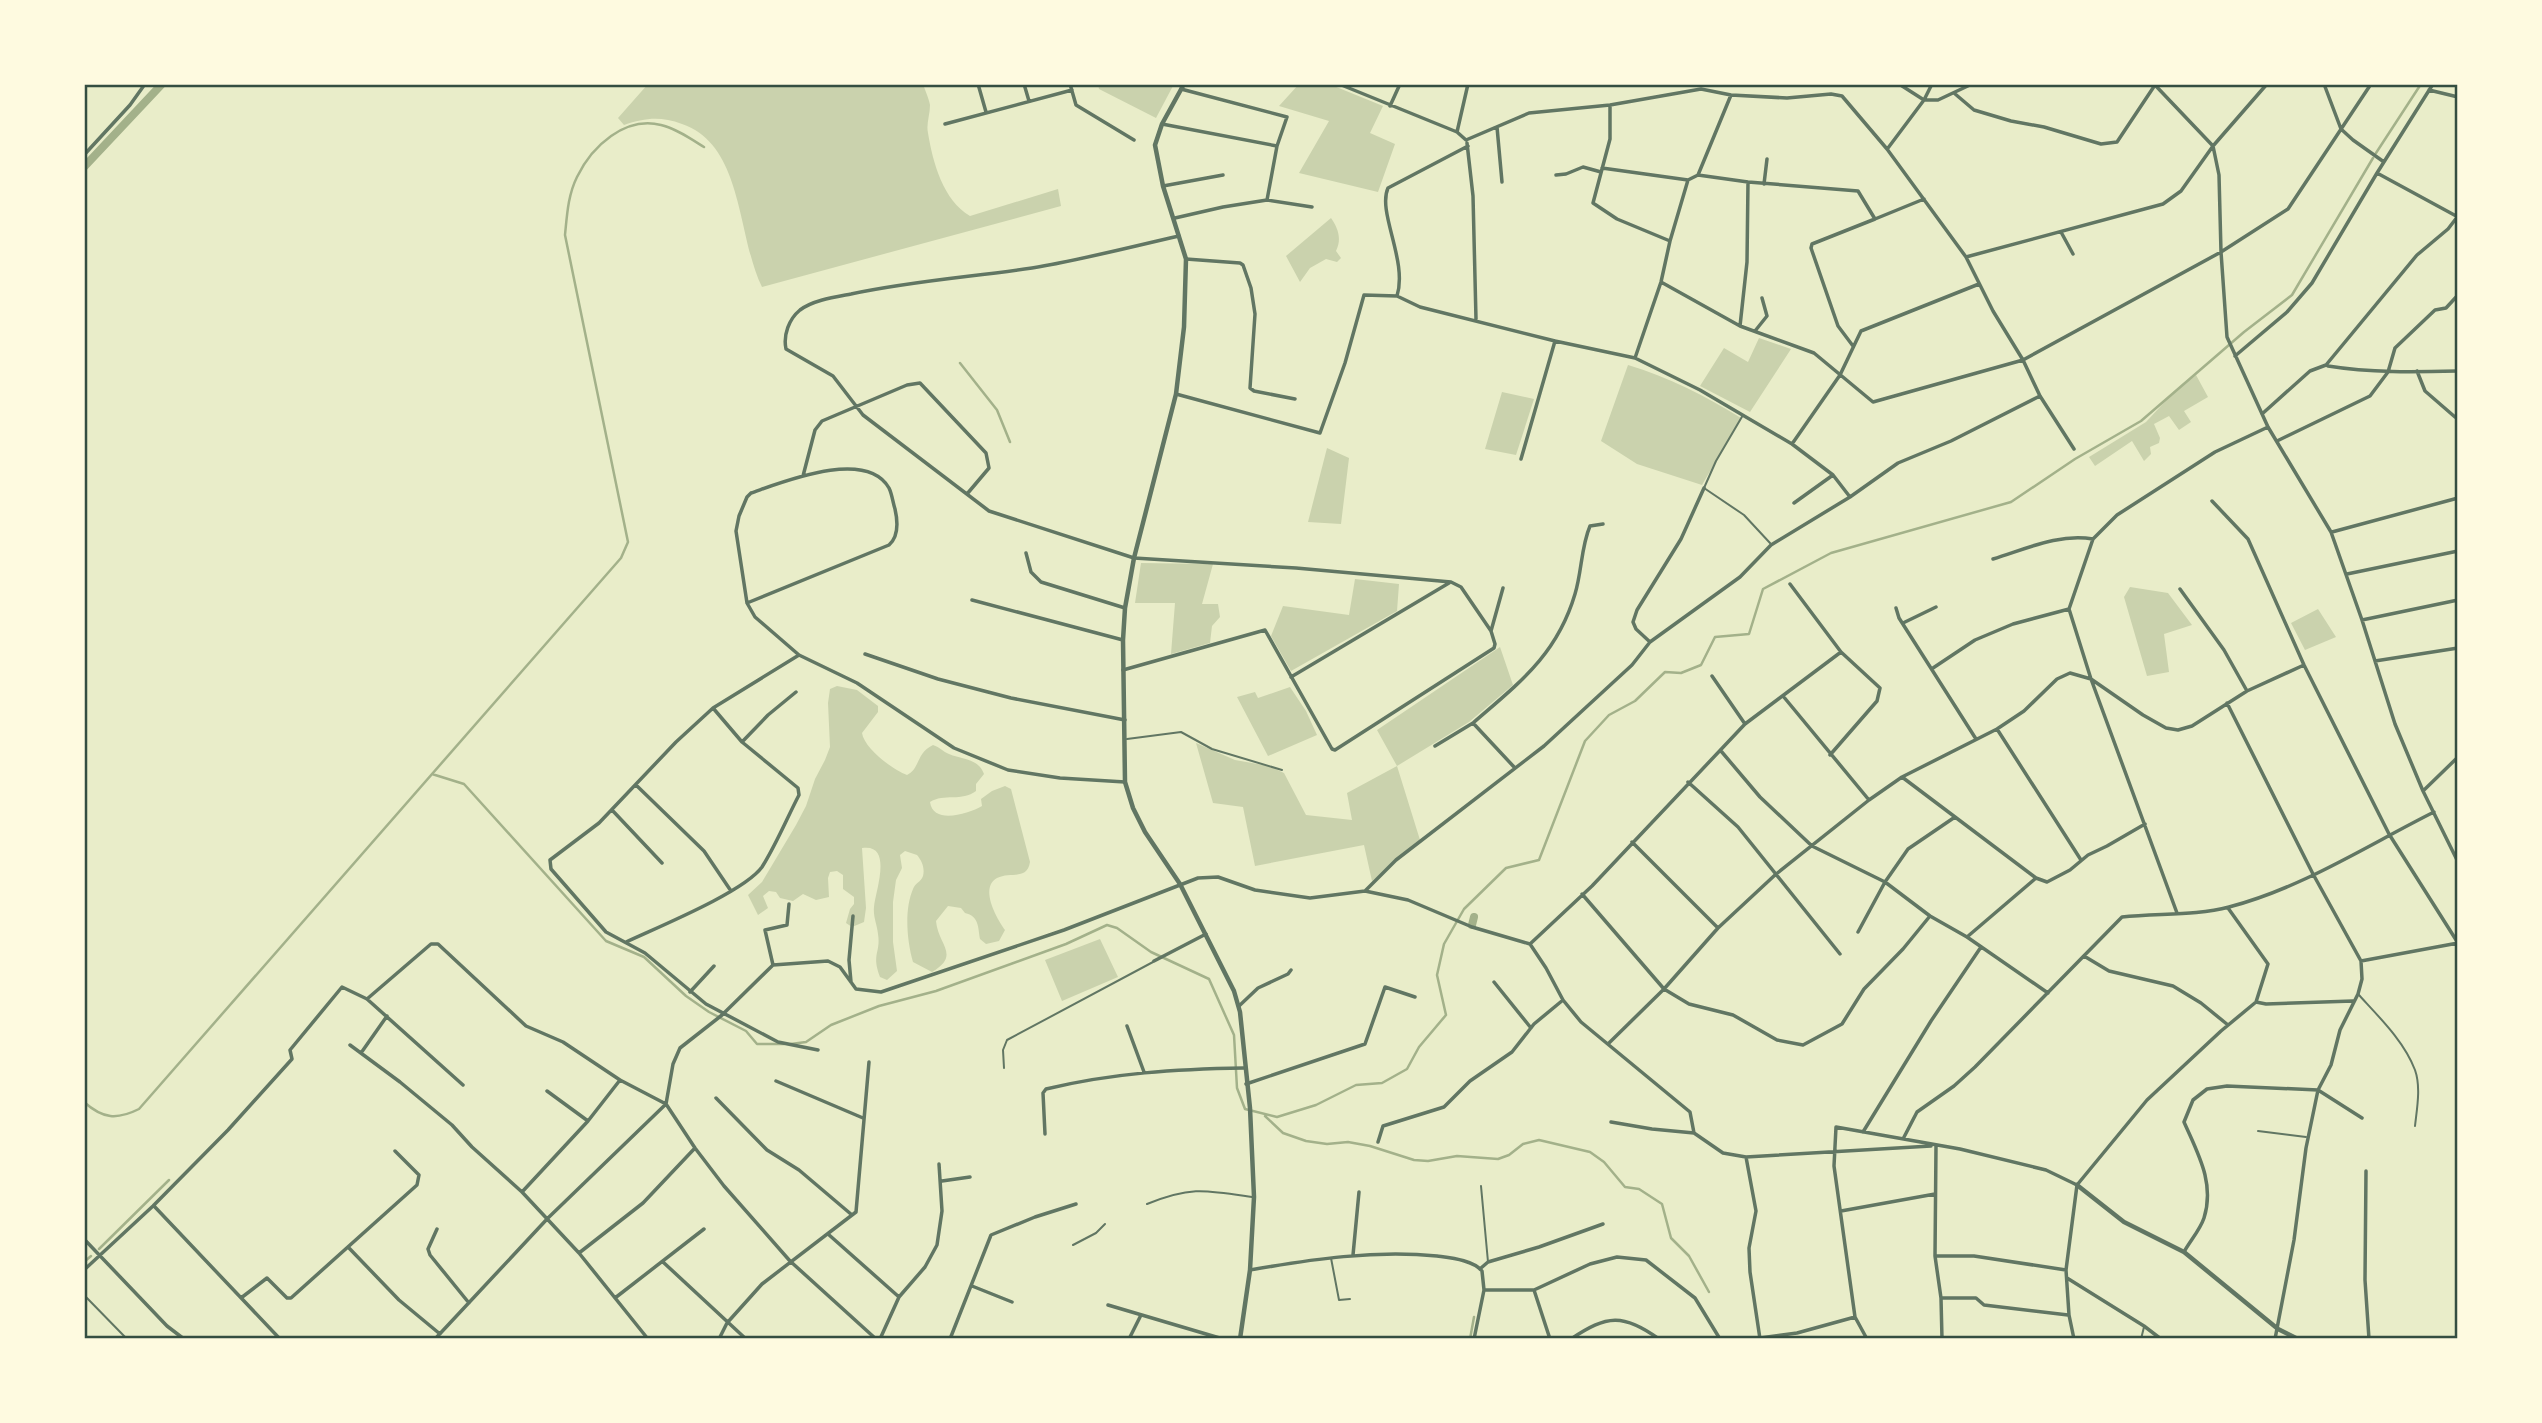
<svg xmlns="http://www.w3.org/2000/svg" width="2542" height="1423" viewBox="0 0 2542 1423" font-family="Rubik,sans-serif">
  <style>
    .green { fill: #cad2ad }
    .lines { fill: none; stroke-linecap: round; stroke-linejoin: round }
    .stream { stroke: #a3b18a; stroke-width: 2.5 }
    .canal { stroke: #a3b18a; stroke-width: 8 }
    .service { stroke: #617663; stroke-width: 2 }
    .minor { stroke: #617663; stroke-width: 3.5 }
    .tertiary { stroke: #617663; stroke-width: 4.5 }
    .neatline { fill: none; stroke: #344e41; stroke-width: 2.5 }
  </style>
  <rect width="100%" height="100%" fill="#e9edc9"/>
  <!-- green -->
  <path class="green" d="M648,84h275c2,6 6,15 7,21 0,10 -4,19 -2,28 5,30 15,67 42,83l88,-27 3,17 -299,81c-25,-50 -18,-142 -80,-163 -22,-8 -37,-6 -58,1l-6,-7z
    M1098,84h76l-18,34 -57,-29z
    M1299,84h30l54,22 -13,27 25,11 -17,48 -79,-19 30,-52 -50,-15z
    M1331,218c7,10 11,21 5,33l5,7 -4,4 -11,-3 -16,9 -10,14 -14,-26z
    M1759,338l32,11 -41,63 -50,-26 24,-38 24,14z
    M1628,365c40,12 78,31 113,53l-39,67 -65,-21 -36,-23z
    M2196,375l12,22 -24,14 7,11 -12,8 -10,-14 -15,8 6,14 -1,5 -9,4 1,7 -7,7 -12,-20 -37,25 -6,-9 57,-35 26,-28z
    M1502,392l32,7 -18,56 -31,-6z
    M1327,448l22,10 -8,66 -33,-2z
    M1141,563l72,1 -11,40h16l2,13 -8,9 -2,17 -39,11 4,-51h-40z
    M1355,579l44,5 -2,27 -106,60 -20,-35 12,-30 66,9z
    M2130,587l38,6 24,32 -28,9 5,38 -22,4 -23,-79z
    M2318,609l18,28 -31,13 -14,-27z
    M1500,647l13,38 -44,37 -72,44 23,74 -48,41 -8,-36 -109,21 -12,-59 -30,-4 -17,-60 39,17 34,6 15,7 22,42 46,5 -5,-27 50,-27 -20,-36z
    M837,686l20,4 21,16v6l-16,21c2,15 31,37 45,42 13,-6 9,-22 26,-30 7,2 10,7 16,9 14,6 29,4 35,20l-8,10v7c-14,11 -32,2 -46,11 3,23 38,12 52,4l-1,-7 11,-8 13,-5 6,3 19,73c-3,19 -20,9 -33,16 -18,10 0,41 8,52l-6,11 -13,3 -6,-5c-2,-12 -1,-23 -15,-26l-4,-5 -13,-2 -12,15c2,24 25,34 -4,51l-19,-10c-6,-21 -9,-52 0,-73 2,-6 8,-7 10,-13 2,-8 -1,-15 -6,-21l-12,-4 -5,4 2,13 -6,12 -3,22v40l4,29 -10,9 -7,-3c-9,-23 1,-24 -2,-43 -1,-10 -5,-17 -4,-27 1,-15 20,-64 -12,-59l4,60 -2,14 -12,5 -6,-4 4,-14 4,-5v-7l-11,-8v-14l-6,-4 -7,1 -2,6 1,19 -13,3 -13,-6 -10,7 -13,-3 -4,-6 -7,-1 -6,5 5,12 -10,7 -10,-20 14,-13 34,-57 10,-19 9,-27 10,-19 5,-13 -2,-44 2,-14z
    M1290,687l16,24 11,24 -49,21 -31,-59 18,-5 3,6z
    M1100,939l18,38 -56,24 -17,-41z"/>
  <g class="lines">
    <!-- stream -->
    <path class="stream" d="M2376,153l45,-69
      M960,363l37,47 13,32
      M432,774l32,10 142,157 38,16 42,39 23,16 37,19 11,13h27
      M791,1044l15,-2 25,-17 48,-19 57,-15 130,-47 41,-19 10,3 34,24 58,27 25,56 3,53 8,21 32,8 39,-12 40,-20 26,-2 25,-14 12,-22 27,-32 -9,-40 7,-31 20,-35 42,-41 33,-8 46,-119 24,-26 26,-14 30,-29 16,1 20,-8 14,-28 34,-3 14,-45 68,-36 180,-51 64,-43 66,-38 103,-89 48,-37 81,-137
      M84,1102c19,17 33,18 55,7l482,-551 7,-16 -63,-307c2,-20 3,-40 12,-58 15,-31 48,-61 84,-52 16,4 30,14 43,22
      M1265,1116l18,17 23,8 21,3 21,-2 22,4 44,14 14,1 29,-5 41,3 11,-4 14,-11 16,-4 51,12 14,10 21,25 14,2 23,15 9,34 18,18 20,36
      M99,1249l70,-69
      M84,1262l7,-6
      M1470,1339l4,-22"/>
    <!-- canal -->
    <path class="canal" d="M84,167l78,-83
      M1472,925l2,-8"/>
    <!-- service -->
    <path class="service" d="M1743,415l-27,46 -12,27 40,27 26,28
      M1127,739l54,-7 31,17 70,21
      M2358,994c21,23 46,47 57,76 6,17 2,38 0,56
      M1004,1068l-1,-18 4,-10 146,-78
      M2258,1131l48,6
      M1481,1186l7,76
      M1147,1204c44,-18 59,-14 105,-7
      M1073,1245l23,-12 9,-9
      M1331,1258l8,42 11,-1
      M84,1295l43,44
      M2141,1339l3,-12"/>
    <!-- minor -->
    <path class="minor" d="M978,84l8,28
      M1024,84l5,17
      M1070,84l6,21 58,35
      M1339,84l118,48 9,8 63,-27 81,-8 91,-16 30,6 56,3 44,-4 11,2 45,53 79,108 27,54 30,49 17,36 34,53
      M1899,84l25,16h14l34,-16
      M2154,84l59,62 6,29 2,77 6,85 41,90 63,105 31,88 33,104 28,67 35,71
      M2324,84l17,45 12,11 31,22
      M1181,89l106,28 -10,29 -10,54
      M2429,90l29,7
      M1954,93l20,17 37,11 33,6 57,17 16,-2 38,-57
      M1610,105v34l-17,64 24,16 53,22
      M1390,106l10,-22
      M945,124l127,-34
      M1162,124l115,22
      M1497,127l5,55
      M1457,132l11,-48
      M1467,143l6,53 3,123
      M1888,148l36,-48 8,-16
      M84,155l46,-50 15,-21
      M1602,168l86,12
      M2377,173l81,44
      M1556,175l10,-1 17,-7 18,5
      M1698,175l50,7 110,9 17,28 49,-20
      M1764,184l3,-25
      M1163,186l60,-11
      M1175,218l48,-11 44,-7 45,7
      M2061,232l12,22
      M1179,236c-49,11 -98,24 -147,32 -61,9 -121,13 -181,26 -16,3 -38,6 -51,16 -11,9 -17,25 -14,39l47,27 30,39 126,96 145,47 162,10 155,14 10,5 30,44
      M1966,257l197,-53 18,-13 32,-45 54,-62
      M1186,259l54,4 3,2 8,23 4,26 -5,74 4,3 41,8
      M1661,282l79,44 74,27 59,49 150,-42 198,-108 67,-43 83,-125
      M1397,296c11,-35 -20,-84 -9,-108l80,-42
      M1740,326l7,-64 1,-80
      M1755,331l12,-15 -5,-18
      M1853,346l-15,-20 -27,-78 1,-4 63,-25
      M2235,356l52,-44 25,-29 65,-110 56,-89
      M1635,358l26,-76 9,-41 18,-61 10,-5 33,-80
      M2328,366c43,7 86,6 130,5
      M2417,371l8,20 30,26
      M1176,394l144,39 25,-70 19,-68 33,1 23,11 135,34 80,17 65,32 92,54 41,31 17,22
      M2262,414l48,-43 16,-6 91,-110 31,-26 10,-13
      M2277,441l93,-45 18,-24 7,-24 40,-38 11,-2 12,-13
      M1792,444l48,-69 21,-44 118,-47
      M1521,459l34,-118
      M803,476l12,-46 7,-9 85,-36 13,-2 66,70 3,15 -22,26
      M2212,501l36,38 56,126 85,169 69,109v20
      M1794,503l39,-28
      M2332,532l126,-34
      M1026,553l5,19 10,10 84,26
      M1993,559c33,-10 66,-26 100,-20
      M2347,574l111,-23
      M1790,584l51,68 39,36 -3,13 -47,54
      M2180,589l44,61 23,41
      M972,600l151,40
      M747,603l142,-58c10,-9 9,-23 6,-36 -2,-6 -3,-15 -6,-21 -23,-40 -106,-6 -138,5l-4,4 -8,19 -3,15 11,72 8,14 44,38 58,28 97,65 54,22 52,8 65,4
      M1896,608l3,10 77,121
      M2069,609l22,70 86,234
      M2362,620l96,-20
      M1903,623l33,-16
      M1650,642l-14,-13 -3,-7 4,-12 44,-71 23,-51
      M865,654l73,25 73,19 114,22
      M799,655l-86,53 -37,34 -77,81 -49,37 1,9 55,63 39,21 61,51 72,38 40,8
      M2375,661l83,-13
      M1933,668l42,-28 38,-16 56,-15 24,-70 24,-24 98,-63 53,-25
      M1123,670l142,-40 67,119 3,1 159,-102 1,-4 -4,-13 12,-43
      M1712,676l33,48
      M1291,677l158,-94
      M1783,696l86,104
      M2227,703l86,171 48,87 1,18 -4,15 -18,36 -9,35 -13,25 -12,58 -12,92 -19,99
      M1473,723c46,-40 84,-68 102,-129 7,-23 6,-47 15,-68l13,-2
      M1997,729l84,131
      M742,742l26,-27 28,-23
      M1435,746l38,-23 42,45
      M1721,751l39,46 52,49 73,36 45,34 37,21 81,56
      M1902,777l134,101 11,4 23,-12 18,-15 19,-9 38,-22
      M1688,782l50,45 102,127
      M636,785l68,66 27,40
      M2423,791l35,-34
      M612,810l50,53
      M1632,842l86,86
      M1365,891l31,-31 148,-114 88,-81 18,-23 90,-65 31,-32 79,-48 48,-34 53,-22 89,-45
      M1582,894l82,95 25,15 44,11 44,25 26,5 39,-21 22,-35 39,-40 27,-33
      M2228,908l40,56 -12,38
      M1858,932l27,-50 23,-33 47,-32
      M1967,937l69,-59
      M626,942c32,-15 118,-50 136,-75 14,-22 25,-49 37,-72l-1,-7 -56,-46 -29,-34
      M1530,944l62,-58 153,-162 96,-72
      M2084,956l25,15 64,15 28,17 27,22
      M1154,961l52,-27
      M2361,961l97,-18
      M773,965l-8,-35 22,-5 2,-21
      M851,982l-2,-22 4,-44
      M1494,982l37,46
      M690,992l24,-26
      M367,999l64,-55h7l88,82 37,16 57,38 46,24 29,44 29,38 66,75 86,78
      M1239,1006l19,-18 30,-14 3,-4
      M1127,1026l17,46
      M1609,1043l55,-54 54,-61 57,-53 94,-75 33,-23 95,-48 27,-18 33,-32 13,-6 21,6 52,36 23,13 12,2 14,-4 55,-35 57,-26
      M350,1045l50,37 52,43 20,22 50,45 57,61 69,86
      M361,1053l26,-37
      M776,1081l87,37
      M1246,1084l119,-40 20,-57 30,10
      M547,1091l41,30
      M716,1098l51,52 32,20 53,45
      M1611,1122l41,7 42,4 29,20 23,4 185,-11
      M1863,1132l68,-111 50,-74
      M1045,1134l-2,-41 3,-4c66,-16 131,-20 198,-21
      M1903,1139l14,-27 37,-26 21,-19 147,-150c35,-4 74,-1 107,-10 73,-19 139,-62 205,-95
      M1378,1142l5,-16 61,-19 26,-26 42,-29 22,-28 29,-24
      M1936,1146l-1,110 6,42 1,41
      M1746,1157l10,54 -7,37 1,24 10,67
      M2366,1171l-1,109 4,59
      M942,1181l28,-4
      M522,1192l66,-71 32,-41
      M154,1206l126,133
      M1841,1211l94,-17
      M437,1229l-9,20 2,6 39,48
      M828,1234l71,63
      M84,1239l83,87 17,13
      M349,1248l50,52 41,34
      M2184,1252c6,-11 16,-22 20,-34 11,-35 -6,-64 -20,-96l9,-22 14,-11 20,-3 91,4 44,28
      M579,1253l64,-50 52,-55
      M1353,1255l6,-63
      M1935,1256h39l92,14
      M663,1262l83,77
      M1481,1268l7,-6 51,-15 64,-23
      M84,1270l69,-64 75,-76 64,-71 -2,-9 52,-63 25,12 96,86
      M1250,1270c63,-11 124,-20 187,-14 14,2 36,4 45,15l2,19 -10,49
      M2067,1278l77,48 17,13
      M972,1286l40,16
      M1484,1290h50l56,-26 27,-7 29,3 49,38 25,41
      M1534,1290l16,49
      M241,1298l26,-20 20,20h4l126,-113 2,-10 -24,-24
      M615,1298l89,-69
      M1941,1298h35l8,7 84,10
      M1108,1305l115,34
      M1760,1338l37,-5 58,-16
      M435,1339l113,-121 118,-114 7,-40 7,-16 42,-33 51,-50 55,-4 12,6 16,22 25,3 183,-62 134,-52 20,-1 37,13 55,8 55,-7 43,9 64,27 58,17 16,24 17,32 18,22 109,90 4,21
      M719,1339l8,-16 35,-39 94,-72 13,-150
      M880,1339l19,-42 26,-30 12,-22 5,-34 -3,-47
      M950,1339l41,-104 44,-18 41,-13
      M1129,1339l12,-24
      M1571,1339c36,-24 52,-26 88,0
      M1867,1339l-12,-22 -21,-151 2,-39 124,22 86,21 31,15
      M2074,1339l-5,-24 -3,-45 11,-85 70,-85 74,-69 35,-29 10,2 87,-3"/>
    <!-- tertiary -->
    <path class="tertiary" d="M1184,84l-22,40 -7,21 8,41 23,73 -2,68 -8,67 -42,164 -9,50 -2,32 2,142 8,26 12,24 35,52 54,107 6,21 10,96 4,89 -4,73 -10,69
      M2077,1185l47,37 60,30 94,77 20,10"/>
  </g>
  <!-- border -->
  <rect width="2542" height="1423" fill="none" stroke="#fefae0" stroke-width="172"/>
  <rect x="86" y="86" width="2370" height="1251" class="neatline"/>
</svg>
